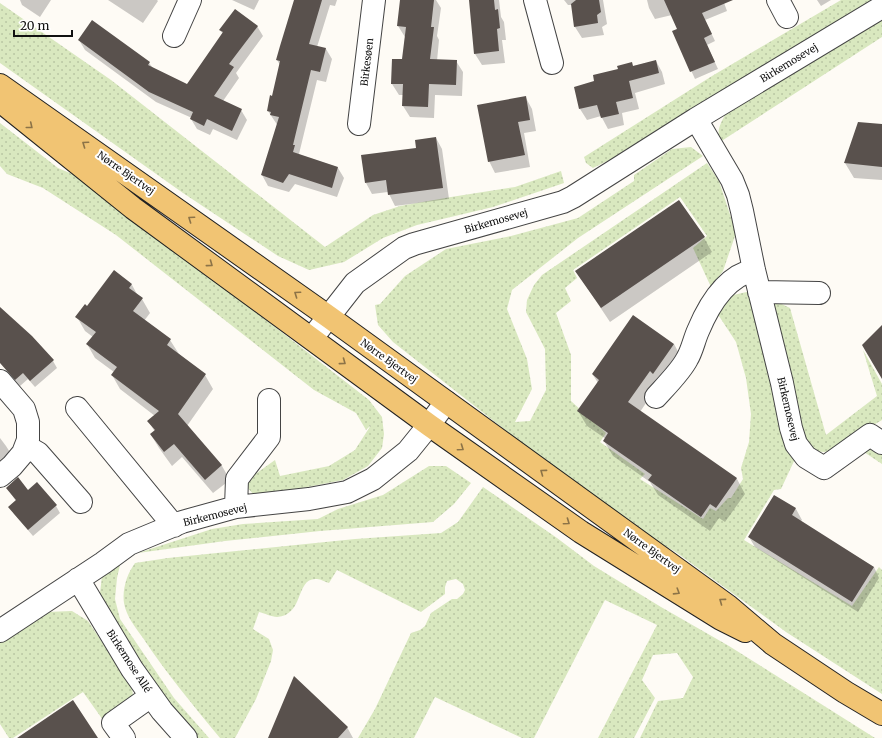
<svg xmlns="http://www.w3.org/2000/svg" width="882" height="738" viewBox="0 0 882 738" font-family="Merriweather,serif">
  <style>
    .grass { fill: url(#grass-dots) }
    .shadow { fill: #0003 }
    .building { fill: #59514d }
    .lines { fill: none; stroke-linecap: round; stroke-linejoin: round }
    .minor-casing { stroke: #444; stroke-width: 24 }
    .major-casing { stroke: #222; stroke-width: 24 }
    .minor { stroke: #fff; stroke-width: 22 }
    .major { stroke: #f1c473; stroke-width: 22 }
    .oneway { stroke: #8c7347 }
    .labels { text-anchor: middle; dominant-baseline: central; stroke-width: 4; stroke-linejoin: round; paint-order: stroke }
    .street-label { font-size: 10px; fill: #111; stroke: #fff }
  </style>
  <defs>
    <pattern id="grass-dots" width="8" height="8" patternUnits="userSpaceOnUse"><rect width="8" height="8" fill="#d9e8bf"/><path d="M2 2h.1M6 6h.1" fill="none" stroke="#b9c6a3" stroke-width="1.8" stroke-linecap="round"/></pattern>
  </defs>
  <rect width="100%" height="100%" fill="#fefbf5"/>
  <!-- grass -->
  <path class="grass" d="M841,0h34l-231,143 -51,25 -7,-5 -2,-6 128,-81z
    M0,3l111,77 214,167 48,-32 27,-9 51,-9 64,-10 46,-16 3,12 -71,24 -76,18 -34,13 -39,24 -35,8 -31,-14 -95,-63 -183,-130z
    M882,19v18l-162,105c-4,-12 1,-19 6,-29z
    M0,123l58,45 26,11 285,221 13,17 2,17 -2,14 -14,18 -25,14 -61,12 -28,3 -8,-9 5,-9 24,-17 5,16 49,-10 26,-16 16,-25 -5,5 -10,-17 -42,-23 -198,-155 -73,-47 -36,-14 -7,-8z
    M691,147l12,9 -125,82 -66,52 -5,19 20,50 5,30 -17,33 15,-1 16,-31 -1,-41 -19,-37 1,-12 7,-15 8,-10 165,-112 12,18 17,52 -13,38 -12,16 -18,-39 14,-12 -27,-39 -107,73 4,8 -12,10 6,13 -15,12 15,42v46l35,32 -6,9 45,32 -5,5 63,40 7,-11 6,3 12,-13h3l12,-19 -2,-11 8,-26 2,-28 -5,-36 -10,-36 -19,-29 12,-17 22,-5 44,168 -14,30 -7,1 -30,50 108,66 27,-39 3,3v124l-96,-62 -109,-79 -53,-32 -69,-52 -162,-127 -15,-17 -3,-20 5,-1 25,-28 41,-27 65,-13 67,-18 56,-37v-6l38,-26z
    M775,301l15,7 36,127 51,-39 -14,-46 19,34v36l-49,29 -8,3 -13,-1 -10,-12 -31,-134z
    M871,447l11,8v9l-18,-12z
    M429,466h17l25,17 -17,21 -21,18 -113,9 -95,10 -87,12 74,-24 31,-5 75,-5 20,-10 45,-14z
    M483,487l74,51 37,28 67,41 68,39 146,92h-235l18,-37 25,-3 10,-21 -16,-24 -24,2 -11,25 13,18 -21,40h-36l59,-113 -52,-25 -71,138h-12l-87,-41 -21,41h-56l17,-29 36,-76 9,-3 5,-4 6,-13 21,-14h5l6,-5 2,-4 -2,-6 -7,-5 -9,2 -2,6v7l-24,18 -84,-42 -8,13c-4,-1 -8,-4 -12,-4 -22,-2 -12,36 -40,38 -5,0 -13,-4 -18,-5l-6,17 16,10 4,11 -2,11 -15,38 -21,39h-15c-27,-33 -54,-65 -77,-100 -7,-10 -17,-22 -19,-35 -2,-14 3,-29 11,-40l33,-5 187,-19 86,-6 17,-11z
    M112,564l8,1 -3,13 -2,21 5,20 54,79 35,40h-13l-14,-14 -78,-112 -4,-19 2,-17z
    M72,611l16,10 44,66 1,9 -7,9 -23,15 -20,-28 -70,46h-4l-9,-14v-81l47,-31z"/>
  <!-- shadow -->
  <path class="shadow" d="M20,0h31l-11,17 -18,-12z
    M108,0h49l1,1 -15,22z
    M232,0h27l-5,10z
    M295,0h42l-2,6 -5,-1 -13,42 9,2 6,10 -6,23 -9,-2 -18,74 1,2 38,12 6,10 -7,19 -42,-13 -6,8 -21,-6 -6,-11 16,-49 -10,-15 5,-14 7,-32 -3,-5z
    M401,0h35l5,8 -4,28 2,4 -2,21h19l7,11 -1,24 -27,-1 -1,23 -24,-1 -7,-11v-11h-4l-7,-11 11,-24 2,-23 -7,-11z
    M470,0h29l2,17 3,5 2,18h-4l3,23 -23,2 -7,-11z
    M564,0h39l4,24 -5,3 2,8 -22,3 -7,-11 -3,-22h-4z
    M647,0h76l4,11 -22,9 10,21 -8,4 11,24 -23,10 -22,-48 5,-2 -6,-14 -17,4 -6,-11z
    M817,0h14l-10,6z
    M257,26l6,10 -27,37 3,5 -16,23 18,9 6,10 -10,20 -24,-11 -3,6 -13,-6 -6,-10 1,-1 -36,-16 -71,-52 -6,-10 70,23 4,5 34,17 36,-51 -3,-4z
    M656,61l6,11 3,12 -30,9 4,16 -17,4 2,12 -16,4 -7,-13 -14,4 -7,-11 16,-27 37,-16z
    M526,98l6,11 4,22 -12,2 6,34 -35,6 -6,-12z
    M859,123l23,2v55l-28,-2 -9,-15z
    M436,138l6,11 7,50 -54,7 -7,-14 -16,2 -6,-11z
    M704,238l8,14 -102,70 -34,-51z
    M114,272l18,13 6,11 4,3 8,14 -6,8 26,19 9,14 26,21 8,14 -26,37 35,40 8,14 -17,13 -31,-36 -10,9 -13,-18 -8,-13 4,-3 -6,-10 6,-6 -35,-27 -8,-14 2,-3 -19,-14 -8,-14 6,-7 -8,-6 -8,-14 11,-9z
    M0,309l53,52 4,7 -22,19 -7,-8 -8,7 -11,-11 -4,-7 -5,-18z
    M674,344l8,15 -24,26 -18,27 97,67 8,15 -20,28 -6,-4 -9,13 -52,-36 -8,-13 -37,-26 -9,-15 2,-2 -19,-13 -9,-15 20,-28 -5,-8z
    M0,438l6,8 7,11 -13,11z
    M7,488l21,3 28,15 4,7 -27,23 -19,-22 -4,-7 6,-6z
    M775,496l21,13 6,11 -2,2 74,45 5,11 -21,34 -103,-65 -6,-10z
    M347,727l6,11h-84z"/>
  <!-- building -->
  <path class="building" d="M294,0h28l-13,44 17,4 -6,24 -9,-2 -18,75h2l-2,7 45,15 -6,21 -43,-14 -6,9 -22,-8 18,-58 -9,-2 1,-3 -4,-1 3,-16 2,1 8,-35 -4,-1 4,-14z
    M400,0h34l-3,27h3l-4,32 27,1 -1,25 -27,-1 -1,23 -26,-1 1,-22h-12l1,-25h10l4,-32 -9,-1z
    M469,0h25l1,10 3,-1 2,19 -3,1 2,22 -25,3z
    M576,0h23l2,12 -4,3 1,8 -24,4 -3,-23z
    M664,0h69l-31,13 10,21 -8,4 11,24 -25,10 -18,-41 5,-2z
    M235,9l23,17 -29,38 5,3 -20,29 28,13 -10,22 -25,-12 -3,7 -14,-7 3,-7 -44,-20 -71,-52 14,-20 58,42 -2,3 39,19 36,-52 -4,-2z
    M656,60l3,13 -30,8 4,17 -17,4 3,12 -18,4 -4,-13 -18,4 -5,-22 20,-6 -1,-6 25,-6 -1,-3 15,-4 1,4z
    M526,96l4,24 -12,2 7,33 -37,7 -11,-57z
    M858,122l24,2v43l-38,-4z
    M436,137l7,51 -55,7 -2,-15 -21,3 -4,-28 55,-7 -1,-8z
    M679,200l26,37 -104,71 -26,-37z
    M114,270l18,14 -3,4 14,10 -10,13 38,28 -4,6 39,29 -28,40 44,51 -17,15 -31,-36 -10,8 -14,-18 5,-4 -8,-9 12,-10 -48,-36 6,-8 -31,-23 10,-12 -21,-15 10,-13 2,2z
    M0,307l32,29 22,24 -24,21 -7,-8 -8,7 -15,-17z
    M633,315l41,29 -21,30 -3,-3 -22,31 109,76 -21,30 -6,-4 -9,13 -53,-37 4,-5 -49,-34 5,-8 -31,-22 22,-31 -7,-6z
    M882,325v54l-20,-34z
    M18,477l10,13 9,-8 20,23 -29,25 -20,-23 8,-7 -10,-12z
    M774,495l22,13 -4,7 82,52 -22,35 -104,-65z
    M294,676l54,51 -10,11h-70z
    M73,700l25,38h-81z"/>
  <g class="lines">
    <!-- minor casing -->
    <g class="minor-casing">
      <path id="minor" d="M535,0l17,63
        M778,0l9,17
        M174,36l16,-36
        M696,119l36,61 6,15 4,16 12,59 28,113 9,45 5,16 10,13 18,11 46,-33 12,8
        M359,124l15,-124
        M759,292l60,1
        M312,338l43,-55 49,-35 10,-4 149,-42 10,-5 123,-78 186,-112
        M0,381l24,28 4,13v18l-5,13 -11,13 -12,10
        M656,397c9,-10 25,-26 31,-38 5,-8 7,-19 11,-28 10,-24 28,-55 56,-61
        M77,408l97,118
        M26,446l12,7 43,49
        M236,507l1,-28 32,-42v-37
        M78,579l54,90 30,42 24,27
        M0,631l103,-68 26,-19 53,-22 54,-15 73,-8 38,-7 26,-13 35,-28 21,-26 17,-23
        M124,738l-11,-15 38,-27"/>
    </g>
    <!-- major casing -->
    <g class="major-casing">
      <path id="major" d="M0,85l329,232 399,289 45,38 72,48 37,22
        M0,101l133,107 296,217 152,107 140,87 24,12"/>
    </g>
    <!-- minor -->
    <use href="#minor" class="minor"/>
    <!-- major -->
    <use href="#major" class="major"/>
  </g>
  <!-- one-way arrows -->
  <defs><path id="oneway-chevron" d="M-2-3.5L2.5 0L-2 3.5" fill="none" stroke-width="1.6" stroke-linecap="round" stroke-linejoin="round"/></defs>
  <g class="oneway">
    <use href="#oneway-chevron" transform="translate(30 126) rotate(39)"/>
    <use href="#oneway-chevron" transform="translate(85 144) rotate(-145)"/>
    <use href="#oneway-chevron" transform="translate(191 219) rotate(-145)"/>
    <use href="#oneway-chevron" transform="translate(210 264) rotate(36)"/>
    <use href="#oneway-chevron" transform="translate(297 294) rotate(-145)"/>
    <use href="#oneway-chevron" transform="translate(343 362) rotate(36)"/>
    <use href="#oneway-chevron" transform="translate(461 448) rotate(35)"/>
    <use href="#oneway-chevron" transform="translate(543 472) rotate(-144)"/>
    <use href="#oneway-chevron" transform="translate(567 522) rotate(35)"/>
    <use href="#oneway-chevron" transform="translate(677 592) rotate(32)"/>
    <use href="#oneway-chevron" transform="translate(722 601) rotate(-144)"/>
  </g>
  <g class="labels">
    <!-- street labels -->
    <g class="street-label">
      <text transform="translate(367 62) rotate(-83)">Birkesøen</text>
      <text transform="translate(789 63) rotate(-31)">Birkemosevej</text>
      <text transform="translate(126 173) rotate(35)">Nørre Bjertvej</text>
      <text transform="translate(496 221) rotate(-16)">Birkemosevej</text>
      <text transform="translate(389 361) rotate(36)">Nørre Bjertvej</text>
      <text transform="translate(788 409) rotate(77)">Birkemosevej</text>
      <text transform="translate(215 515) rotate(-14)">Birkemosevej</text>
      <text transform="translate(652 551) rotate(36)">Nørre Bjertvej</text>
      <text transform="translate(129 661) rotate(57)">Birkemose Allé</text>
    </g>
  </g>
  <!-- scale -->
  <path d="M14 30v6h58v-6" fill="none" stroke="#111111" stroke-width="2"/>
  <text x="20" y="30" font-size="12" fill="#111111" stroke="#ffffff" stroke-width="3" paint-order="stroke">20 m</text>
</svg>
